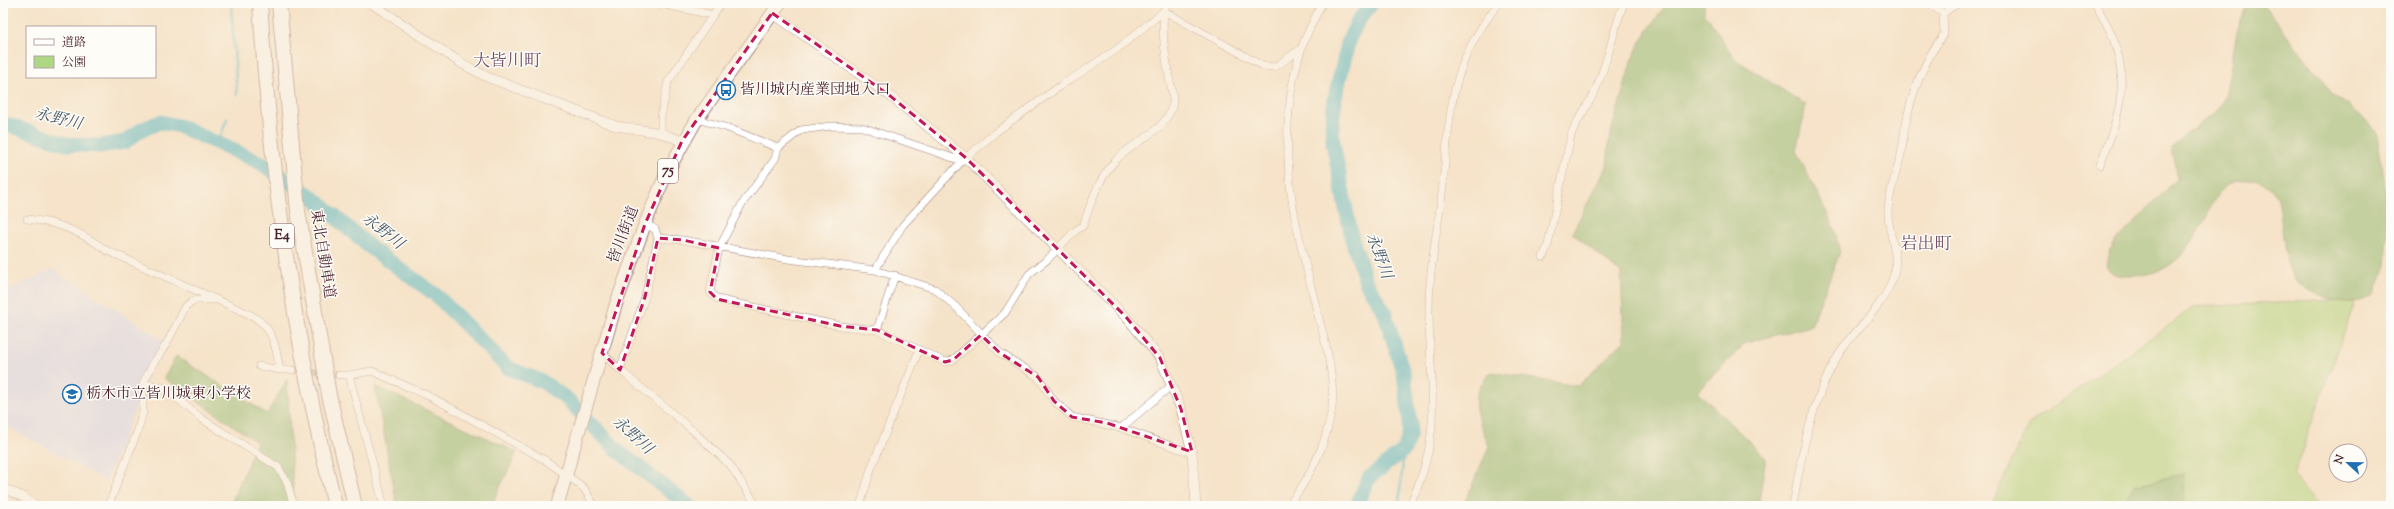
<svg xmlns="http://www.w3.org/2000/svg" width="2394" height="509" viewBox="0 0 2394 509" font-family="'Sorts Mill Goudy','Noto Serif JP',serif">
  <style>
    .built { fill: #d5d8f9 }
    .green { fill: #add782; stroke: #7c7b56 }
    .forest { fill: #8ab870; stroke: #6a6c4e }
    .lines { fill: none; stroke-linecap: round; stroke-linejoin: round }
    .stream { stroke: #4db7cb; stroke-width: 2.5 }
    .river { stroke: #4db7cb; stroke-width: 15 }
    .minor-tunnel { stroke: #d3bca9; stroke-width: 7; stroke-dasharray: 7 3.5; stroke-linecap: butt }
    .minor-casing { stroke: #a0817a; stroke-width: 8 }
    .tertiary-casing { stroke: #a0817a; stroke-width: 10 }
    .primary-casing { stroke: #a0817a; stroke-width: 14 }
    .motorway-casing { stroke: #a0817a; stroke-width: 16 }
    .minor { stroke: #fff; stroke-width: 7 }
    .tertiary { stroke: #fff; stroke-width: 9 }
    .primary { stroke: #fff; stroke-width: 12 }
    .motorway { stroke: #fff; stroke-width: 14 }
    .marked { fill: none; stroke: #c2185b; stroke-width: 3; stroke-dasharray: 8 5; stroke-linejoin: round }
    .labels { text-anchor: middle; dominant-baseline: central; stroke-width: 3; stroke-linejoin: round; paint-order: stroke }
    .shield { fill: #fdfcf7; stroke: #806168; stroke-width: 1 }
    .shield-label { font-size: 14px; font-weight: bold; fill: #4a1f2b }
    .poi-label { font-size: 15px; fill: #4a1f2b; stroke: #fdfcf7; text-anchor: start }
    .street-label { font-size: 15px; fill: #4a1f2b; stroke: #fdfcf7 }
    .water-label { font-size: 16px; font-style: italic; fill: #4b5c6b; stroke: #fdfcf7 }
    .quarter-label { font-size: 17px; fill: #724f68; stroke: #fdfcf7 }
  </style>
  <rect width="100%" height="100%" fill="#fdfcf7"/>
  <filter id="ink" filterUnits="userSpaceOnUse"><feTurbulence type="fractalNoise" baseFrequency=".025" numOctaves="2"/><feDisplacementMap in="SourceGraphic" scale="8" xChannelSelector="R" yChannelSelector="G"/><feConvolveMatrix kernelMatrix="1 2 1 2 8 2 1 2 1" color-interpolation-filters="sRGB"/></filter>
  <filter id="wash" filterUnits="userSpaceOnUse"><feTurbulence type="fractalNoise" baseFrequency=".012" numOctaves="4" result="noise"/><feDisplacementMap in="SourceGraphic" scale="16" xChannelSelector="R" yChannelSelector="G"/><feGaussianBlur stdDeviation="0.9" result="paint"/><feColorMatrix in="noise" values="0 0 0 0 0 0 0 0 0 0 0 0 0 0 0 0 0 1.4 0 .05"/><feComposite in="paint" operator="in"/></filter>
  <g filter="url(#wash)">
    <rect width="100%" height="100%" fill="#f5e3c9"/>
    <!-- built -->
    <path class="built" d="M53,269l114,74 -14,21 -47,117 -103,-57v-131z"/>
    <!-- green -->
    <path class="green" d="M2356,299l-63,176 26,31h-328l38,-82 165,-117z"/>
    <!-- forest -->
    <path class="forest" d="M1667,3h37l1,11 30,45 71,46 -10,46 38,76 6,25 -29,74 -65,17 -49,48 69,67 -8,48h-295l26,-59c-11,-34 -25,-45 2,-75l87,14 46,-45 -3,-68 -49,-40 35,-67 2,-26 21,-74 10,-24z
      M2247,3h15l72,93 33,24 10,15 7,43 4,58 -2,30 -12,29c-15,9 -29,9 -46,3 -10,-4 -22,-8 -30,-15 -18,-16 -14,-65 -21,-88 -14,-20 -43,-20 -59,-2 -21,40 -34,83 -88,83 -10,0 -19,-1 -24,-10l3,-15 8,-11 60,-61 -6,-32 45,-36 6,-8 4,-11 11,-60z
      M176,356l91,58 20,-35 7,127h-64l27,-64 -93,-64z
      M375,386l142,66 -26,54h-94z
      M2183,474l3,32h-65l13,-21z"/>
    <g class="lines">
      <!-- stream -->
      <path class="stream" d="M231,3l6,92
        M218,143l9,-24
        M1399,506l5,-56"/>
      <!-- river -->
      <path class="river" d="M3,123l63,21 34,2 25,-4 16,-12 19,-8 19,4 80,36 52,34 60,52 65,47 72,73 35,14 24,17 50,51 72,56
        M1358,506l2,-9 9,-19 35,-28 5,-14 1,-15 -6,-46 -20,-64 -18,-29 -14,-43 -19,-96 -1,-19 3,-26 14,-59 9,-18 14,-18"/>
    </g>
  </g>
  <g filter="url(#ink)">
    <g class="lines">
      <!-- minor-tunnel -->
      <path class="minor-tunnel" d="M292,370l47,5"/>
      <!-- minor casing -->
      <g class="minor-casing">
        <path id="minor" d="M308,3v1
          M654,3l11,2
          M664,3l1,2 48,10
          M1928,3l15,10
          M2095,3c6,12 14,23 18,35 18,48 4,83 -13,127
          M1164,11l99,55 12,1 26,-18
          M1943,13l16,-10
          M697,119l31,9 50,20
          M661,133v-17l7,-34 53,-79
          M962,161l-100,-34 -31,-1 -30,4 -23,18 -3,11 -33,45 -23,44 -9,44 7,7 123,27 37,4 68,32 8,-2 52,-47 24,-39 19,-15 28,-29 7,-4c8,-24 15,-46 32,-65 18,-20 52,-29 58,-58 1,-7 -3,-19 -4,-27 -4,-22 -9,-51 -3,-73
          M27,219c31,3 54,13 79,31l145,65c24,14 24,30 29,55h12
          M645,224l10,5 3,9 25,2 105,19 87,11 60,19 21,18 44,46 38,24 16,24 18,16 49,11 51,-43
          M1543,257l5,-12 23,-110c6,-16 18,-30 25,-46 12,-28 17,-58 28,-86
          M875,270l28,-45 59,-64 34,-29 67,-48 53,-34 48,-39
          M877,330l18,-55
          M602,353l18,17 25,-73 13,-59
          M259,366l21,4
          M620,370l71,59 39,36 27,41
          M339,375h10l35,131
          M349,375l23,-4 61,27 112,62 38,27 12,19
          M143,383l21,5 38,31 76,48 9,15 7,24
          M1121,428l64,23 7,1
          M106,506l5,-7 27,-69 5,-18v-29l10,-19 14,-21 19,-37 8,-6h19
          M860,506l11,-37 48,-119
          M1288,506c22,-28 39,-63 44,-98 3,-31 -6,-64 -14,-93 -9,-38 -20,-76 -26,-115 -7,-49 -6,-103 9,-150 5,-16 14,-32 21,-47
          M1409,506c35,-69 21,-117 20,-190 -1,-43 8,-81 13,-123 9,-78 4,-124 57,-190
          M1793,506c8,-50 18,-103 43,-147 17,-30 49,-51 58,-85 6,-19 -7,-43 -6,-63 1,-19 7,-34 12,-53 3,-9 3,-20 5,-30 6,-33 19,-67 39,-94l-1,-21"/>
      </g>
      <!-- tertiary casing -->
      <g class="tertiary-casing">
        <path id="tertiary" d="M371,3l90,60 26,14 129,49 45,7 21,8
          M772,13l117,82 77,63 160,159 34,41 21,51 11,43 4,54
          M3,488l20,9 13,9"/>
      </g>
      <!-- primary casing -->
      <g class="primary-casing">
        <path id="primary" d="M557,506l59,-202 29,-80 21,-50 31,-55 83,-116"/>
      </g>
      <!-- motorway casing -->
      <g class="motorway-casing">
        <path id="motorway" d="M260,3c10,170 34,337 75,503
          M279,3l19,208 31,184 26,111"/>
      </g>
      <!-- minor -->
      <use href="#minor" class="minor"/>
      <!-- tertiary -->
      <use href="#tertiary" class="tertiary"/>
      <!-- primary -->
      <use href="#primary" class="primary"/>
      <!-- motorway -->
      <use href="#motorway" class="motorway"/>
    </g>
  </g>
  <!-- marked area -->
  <path d="M0 0H2394V509H0ZM772,13l117,82 77,63 160,159 34,41 21,51 11,43 -85,-29 -35,-6 -18,-16 -16,-24 -38,-24 -19,-18 -28,25 -8,2 -68,-32 -37,-4 -123,-27 -7,-7 9,-44 -36,-8 -25,-2 -13,59 -25,73 -18,-17 43,-129 37,-83z" fill="#f5e3c9" fill-opacity=".55" fill-rule="evenodd"/>
  <path class="marked" d="M772,13l117,82 77,63 160,159 34,41 21,51 11,43 -85,-29 -35,-6 -18,-16 -16,-24 -38,-24 -19,-18 -28,25 -8,2 -68,-32 -37,-4 -123,-27 -7,-7 9,-44 -36,-8 -25,-2 -13,59 -25,73 -18,-17 43,-129 37,-83z"/>
  <!-- icons -->
  <defs>
    <g id="bus-ring" transform="scale(1)"><circle r="9.5" fill="#fdfcf7" stroke="#1f6fb2" stroke-width="1.5"/><path d="M-5-6H5V4H4V6H2V4H-2V6H-4V4H-5ZM-3.5-4V0h7V-4ZM-3.5 1.2v1.5H-2V1.2ZM2 1.2v1.5H3.5V1.2Z" fill="#1f6fb2"/></g>
    <g id="school-ring" transform="scale(1)"><circle r="9.5" fill="#fdfcf7" stroke="#1f6fb2" stroke-width="1.5"/><path d="M0-5L7-2L0 1L-7-2ZM-4 1L0 2.5L4 1V4Q0 6-4 4Z" fill="#1f6fb2"/></g>
  </defs>
  <g fill-rule="evenodd">
    <use href="#bus-ring" x="726" y="90"/>
    <use href="#school-ring" x="72" y="394"/>
  </g>
  <g class="labels">
    <!-- shield labels -->
    <g class="shield">
      <rect x="658" y="159" width="20" height="24" rx="3"/>
      <rect x="270" y="224" width="24" height="24" rx="3"/>
    </g>
    <g class="shield-label">
      <text x="668" y="171">75</text>
      <text x="282" y="236">E4</text>
    </g>
    <!-- poi labels -->
    <g class="poi-label">
      <text x="740" y="90">皆川城内産業団地入口</text>
      <text x="86" y="394">栃木市立皆川城東小学校</text>
    </g>
    <!-- street labels -->
    <g class="street-label">
      <text transform="translate(624 235) rotate(-69)">皆川街道</text>
      <text transform="translate(322 254) rotate(81)">東北自動車道</text>
    </g>
    <!-- water labels -->
    <g class="water-label">
      <text transform="translate(58 120) rotate(14)">永野川</text>
      <text transform="translate(382 232) rotate(38)">永野川</text>
      <text transform="translate(1378 256) rotate(70)">永野川</text>
      <text transform="translate(632 436) rotate(42)">永野川</text>
    </g>
    <!-- quarter labels -->
    <g class="quarter-label">
      <text x="507" y="62">大皆川町</text>
      <text x="1926" y="245">岩出町</text>
    </g>
  </g>
  <!-- margin -->
  <rect width="2394" height="509" fill="none" stroke="#fdfcf7" stroke-width="16"/>
  <!-- legend -->
  <rect x="26" y="26" width="130" height="52" fill="#fdfcf7" stroke="#b5a4a5"/>
  <rect x="34" y="39" width="20" height="6" fill="#ffffff" stroke="#b5a4a5"/>
  <text x="62" y="46" font-size="12" fill="#4a1f2b">道路</text>
  <rect x="34" y="56" width="20" height="12" fill="#add782" stroke="#b5a4a5"/>
  <text x="62" y="66" font-size="12" fill="#4a1f2b">公園</text>
  <!-- north arrow -->
  <g transform="translate(2348 463) rotate(292)"><circle r="19" fill="#fdfcf7" stroke="#b5a4a5"/>
  <path d="M0-3L7 15L0 10L-7 15Z" fill="#1f6fb2"/>
  <text y="-6" font-size="11" font-weight="bold" text-anchor="middle" fill="#4a1f2b">N</text>
  </g>
</svg>
